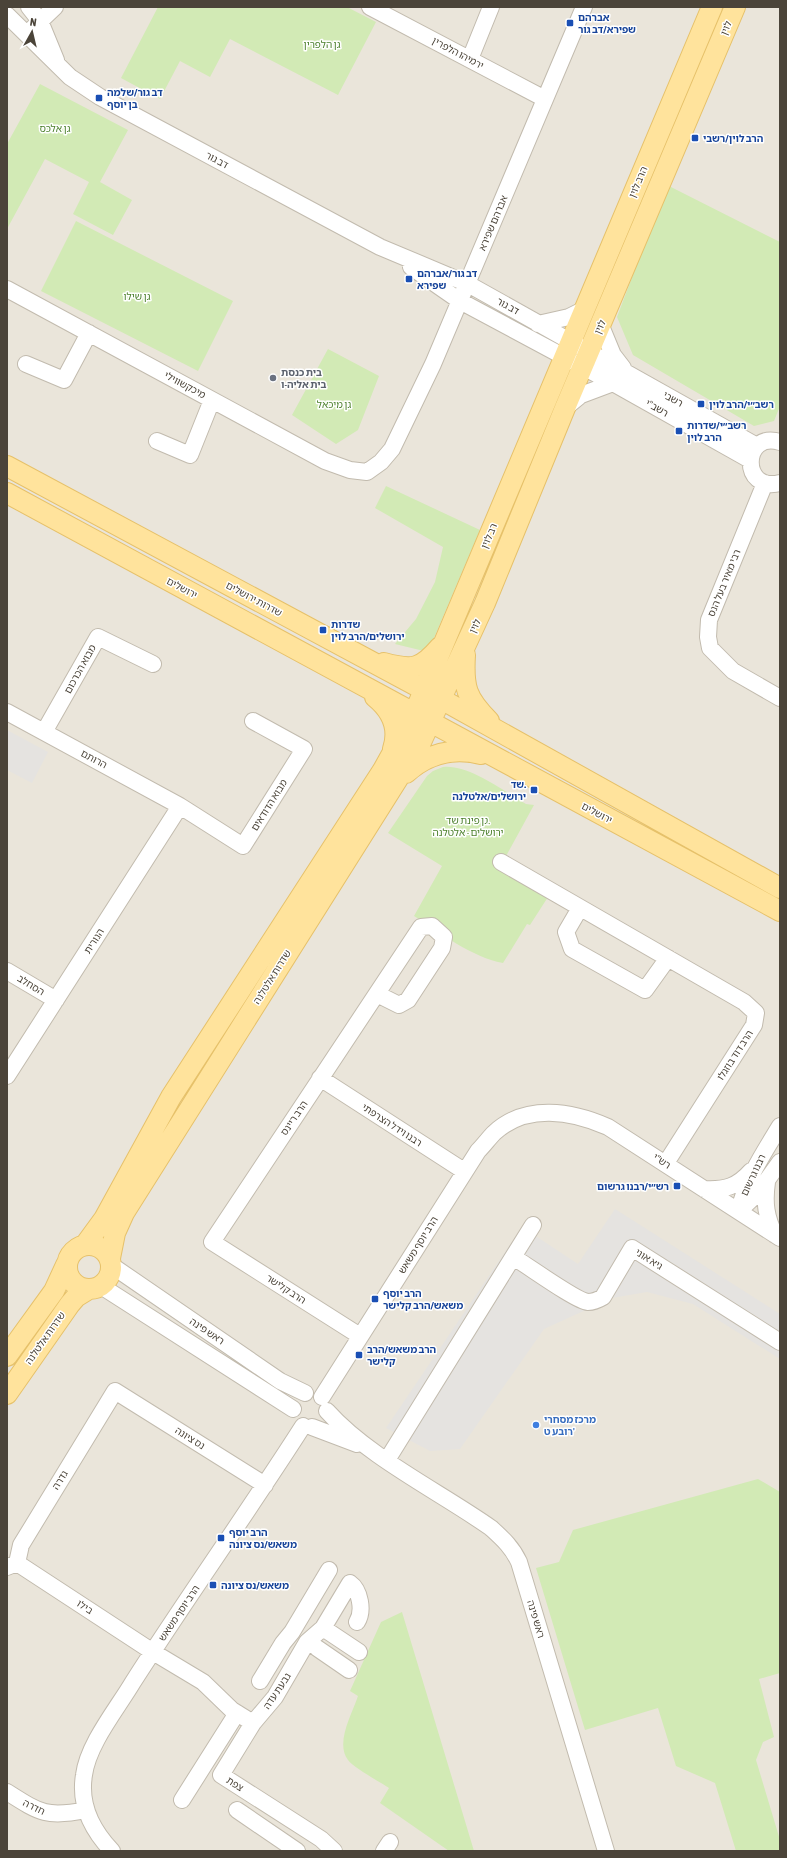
<svg xmlns="http://www.w3.org/2000/svg" width="787" height="1858" viewBox="0 0 787 1858" font-family="'Asap Condensed','Noto Sans Hebrew',sans-serif">
  <style>
    .residential { fill: #eae5da }
    .green { fill: #d2eab5 }
    .parking { fill: #e5e3e0 }
    .lines { fill: none; stroke-linecap: round; stroke-linejoin: round }
    .minor-casing { stroke: #c2bbae; stroke-width: 18 }
    .major-casing { stroke: #e6c16a; stroke-width: 22 }
    .minor { stroke: #fff; stroke-width: 16 }
    .major { stroke: #ffe39c; stroke-width: 20 }
    .transit-dot { fill: #1a4fb4; stroke: #fff; stroke-width: 1.5 }
    .worship-dot { fill: #6b7280; stroke: #fff; stroke-width: 1.5 }
    .shop-dot { fill: #3f7fe0; stroke: #fff; stroke-width: 1.5 }
    .labels { text-anchor: middle; dominant-baseline: central; stroke-width: 3; stroke-linejoin: round; paint-order: stroke }
    .transit-label { font-size: 10px; font-weight: bold; fill: #164399; stroke: #fff; text-anchor: start }
    .street-label { font-size: 10px; fill: #4b4439; stroke: #fff }
    .park-label { font-size: 10px; fill: #4a7f2a; stroke: #fff }
    .worship-label { font-size: 10px; font-weight: bold; fill: #5b616d; stroke: #fff; text-anchor: start }
    .shop-label { font-size: 10px; font-weight: bold; fill: #366cbe; stroke: #fff; text-anchor: start }
  </style>
  <rect width="100%" height="100%" fill="#f6f3ec"/>
  <!-- residential -->
  <path class="residential" d="M7,7h773v1844h-773z"/>
  <!-- green -->
  <path class="green" d="M158,7h189l29,15 -38,73 -108,-56 -20,38 -30,-16 -20,38 -39,-21z
    M40,84l88,46 -28,52 32,18 -19,35 -40,-21 16,-32 -44,-23 -38,70v-85z
    M667,185l113,57v164l-6,15 -20,5 -121,-71 -16,-38z
    M76,221l157,80 -35,70 -157,-80z
    M328,349l51,27 -21,54 -22,14 -44,-29z
    M386,486l94,44 -52,122 -33,-8 21,-25 19,-37 8,-35 -68,-39z
    M443,767c25,-3 61,24 83,37l8,1 -29,53 43,39 -18,28 -3,-1 -24,39c-32,-6 -62,-30 -89,-47l28,-50 -54,-33 39,-57 6,-5z
    M758,1479l22,13v181l-21,6 15,58 -11,5 -7,18 24,80v11h-44l-21,-68 -39,-17 -18,-58 -73,22 -49,-162 23,-6 14,-32z
    M402,1612l72,239h-25l-69,-48 9,-15c-9,-6 -35,-20 -41,-28 -13,-17 4,-46 10,-64l-8,-5 31,-69z"/>
  <!-- parking -->
  <path class="parking" d="M7,730l41,22 -16,31 -25,-13z
    M615,1209l165,105v45l-87,-55 -46,-12 -35,6 -68,31 -84,120 -30,2 -44,-23 136,-201 56,37z"/>
  <g class="lines">
    <!-- minor casing -->
    <g class="minor-casing">
      <path id="minor" d="M29,7l11,14 16,39
        M370,7l175,92
        M7,15l63,62 30,20 280,150 88,37 289,162
        M33,28l22,-21
        M470,59l21,-52
        M411,267l49,34 153,82 137,77
        M7,289l318,172 25,9 17,2 14,-10 11,-13 41,-85 151,-357
        M538,324l31,-7 16,-8
        M601,326l12,29 10,13
        M26,364l38,16 25,-47
        M565,408l16,-13 32,-12
        M157,441l33,14 22,-55
        M780,442c-38,-12 -40,51 0,41
        M765,483l-56,137 -1,17 2,11 23,23 47,27
        M7,712l173,94 63,40 61,-97 -51,-28
        M44,732l54,-95 55,27
        M501,862l243,140 12,11 -2,12 -88,138
        M580,908l-14,24 6,17 73,41 23,-32
        M7,971l49,29
        M7,1076l173,-270
        M320,1078l144,93
        M767,1182c-3,21 -1,35 8,53
        M704,1189c21,1 33,-2 47,-18
        M739,1211c7,-32 24,-57 41,-85
        M739,1211l18,-17 23,-32
        M513,1257l20,-32
        M111,1265l169,116 25,12
        M101,1286l192,123
        M360,1336l-148,-94 209,-315 11,-1 12,11 -2,11 -34,52 -9,5 -22,-11
        M322,1397l156,-246c6,-6 11,-13 16,-18 32,-30 78,-22 114,-6l172,111
        M327,1411c41,46 113,81 164,117 12,11 21,19 28,34l87,289
        M312,1427l45,17
        M387,1460l126,-203c14,8 63,44 75,45 6,0 10,-2 15,-5l29,-49 148,94
        M17,1563l136,89 50,30 29,28 21,13
        M7,1567l10,-4 4,-18 94,-154 150,94
        M323,1628l36,24
        M317,1648l32,22
        M260,1681l23,-38 9,-11 37,-62
        M7,1792c33,21 40,26 79,18
        M182,1800l55,-87
        M237,1810l60,41
        M112,1851c-20,-21 -33,-46 -28,-76 4,-31 33,-66 49,-93 55,-86 115,-170 170,-256
        M334,1851l-13,-12 -100,-64 32,-52 22,-26 32,-55 16,-14 27,-45c10,7 14,28 7,39
        M384,1851l6,-9"/>
    </g>
    <!-- major casing -->
    <g class="major-casing">
      <path id="major" d="M7,466l434,233 339,189
        M7,493l773,418
        M465,655c-2,32 1,43 24,66
        M384,663c29,8 37,6 56,-16
        M375,697c16,13 25,31 18,52
        M406,773c21,-19 47,-26 75,-19
        M67 1267a22 22 0 1 1 44 0a22 22 0 1 1-44 0Z
        M85,1245l19,-26 67,-122 212,-327 31,-56 298,-707
        M110,1258l5,-25 9,-20 297,-471 64,-139 80,-195 170,-401
        M7,1356l47,-65 12,-26
        M7,1394l63,-90 6,-7 13,-8"/>
    </g>
    <!-- minor -->
    <use href="#minor" class="minor"/>
    <!-- major -->
    <use href="#major" class="major"/>
  </g>
  <!-- markers -->
  <g class="transit-dot">
    <rect x="566" y="19" width="8" height="8" rx="2"/>
    <rect x="95" y="94" width="8" height="8" rx="2"/>
    <rect x="691" y="134" width="8" height="8" rx="2"/>
    <rect x="405" y="275" width="8" height="8" rx="2"/>
    <rect x="697" y="400" width="8" height="8" rx="2"/>
    <rect x="675" y="427" width="8" height="8" rx="2"/>
    <rect x="319" y="626" width="8" height="8" rx="2"/>
    <rect x="530" y="786" width="8" height="8" rx="2"/>
    <rect x="673" y="1182" width="8" height="8" rx="2"/>
    <rect x="371" y="1295" width="8" height="8" rx="2"/>
    <rect x="355" y="1351" width="8" height="8" rx="2"/>
    <rect x="217" y="1534" width="8" height="8" rx="2"/>
    <rect x="209" y="1581" width="8" height="8" rx="2"/>
  </g>
  <circle class="worship-dot" cx="273" cy="378" r="4"/>
  <circle class="shop-dot" cx="536" cy="1425" r="4"/>
  <g class="labels">
    <!-- transit labels -->
    <g class="transit-label">
      <text x="578" y="17">אברהם<tspan x="578" dy="12">שפירא/דב גור</tspan></text>
      <text x="107" y="92">דב גור/שלמה<tspan x="107" dy="12">בן יוסף</tspan></text>
      <text x="703" y="138">הרב לוין/רשבי</text>
      <text x="417" y="273">דב גור/אברהם<tspan x="417" dy="12">שפירא</tspan></text>
      <text x="709" y="404">רשב״י/הרב לוין</text>
      <text x="687" y="425">רשב״י/שדרות<tspan x="687" dy="12">הרב לוין</tspan></text>
      <text x="331" y="624">שדרות<tspan x="331" dy="12">ירושלים/הרב לוין</tspan></text>
      <text x="526" y="784" text-anchor="end">שד.<tspan x="526" dy="12">ירושלים/אלטלנה</tspan></text>
      <text x="669" y="1186" text-anchor="end">רש״י/רבנו גרשום</text>
      <text x="383" y="1293">הרב יוסף<tspan x="383" dy="12">משאש/הרב קלישר</tspan></text>
      <text x="367" y="1349">הרב משאש/הרב<tspan x="367" dy="12">קלישר</tspan></text>
      <text x="229" y="1532">הרב יוסף<tspan x="229" dy="12">משאש/נס ציונה</tspan></text>
      <text x="221" y="1585">משאש/נס ציונה</text>
    </g>
    <!-- street labels -->
    <g class="street-label">
      <text transform="translate(726 28) rotate(-67)">לוין</text>
      <text transform="translate(458 53) rotate(28)">ירמיהו הלפרין</text>
      <text transform="translate(217 160) rotate(28)">דב גור</text>
      <text transform="translate(638 182) rotate(-67)">הרב לוין</text>
      <text transform="translate(493 223) rotate(-67)">אברהם שפירא</text>
      <text transform="translate(508 306) rotate(29)">דב גור</text>
      <text transform="translate(600 327) rotate(-66)">לוין</text>
      <text transform="translate(185 385) rotate(28)">מיכקשווילי</text>
      <text transform="translate(673 399) rotate(29)">רשבי</text>
      <text transform="translate(657 408) rotate(29)">רשב"י</text>
      <text transform="translate(489 536) rotate(-67)">רב לוין</text>
      <text transform="translate(724 583) rotate(-68)">רבי מאיר בעל הנס</text>
      <text transform="translate(182 588) rotate(28)">ירושלים</text>
      <text transform="translate(254 599) rotate(28)">שדרות ירושלים</text>
      <text transform="translate(475 626) rotate(-65)">לוין</text>
      <text transform="translate(80 669) rotate(-61)">מבוא הכרכום</text>
      <text transform="translate(94 759) rotate(28)">הרותם</text>
      <text transform="translate(269 805) rotate(-58)">מבוא הדודאים</text>
      <text transform="translate(597 813) rotate(28)">ירושלים</text>
      <text transform="translate(94 941) rotate(-57)">הנורית</text>
      <text transform="translate(272 977) rotate(-58)">שדרות אלטלנה</text>
      <text transform="translate(31 985) rotate(31)">הסחלב</text>
      <text transform="translate(735 1055) rotate(-57)">הרב דוד בוזגלו</text>
      <text transform="translate(294 1118) rotate(-56)">הרב ריינס</text>
      <text transform="translate(392 1125) rotate(33)">רבנו וידל הצרפתי</text>
      <text transform="translate(662 1161) rotate(33)">רש"י</text>
      <text transform="translate(753 1175) rotate(-65)">רבנו גרשום</text>
      <text transform="translate(418 1245) rotate(-58)">הרב יוסף משאש</text>
      <text transform="translate(649 1259) rotate(32)">גיא אוני</text>
      <text transform="translate(286 1289) rotate(33)">הרב קלישר</text>
      <text transform="translate(207 1331) rotate(34)">ראש פינה</text>
      <text transform="translate(45 1338) rotate(-55)">שדרות אלטלנה</text>
      <text transform="translate(190 1438) rotate(32)">נס ציונה</text>
      <text transform="translate(60 1480) rotate(-58)">גדרה</text>
      <text transform="translate(85 1607) rotate(33)">בילו</text>
      <text transform="translate(179 1613) rotate(-56)">הרב יוסף משאש</text>
      <text transform="translate(536 1619) rotate(73)">ראש פינה</text>
      <text transform="translate(277 1691) rotate(-56)">גבעת עדה</text>
      <text transform="translate(235 1784) rotate(33)">צפת</text>
      <text transform="translate(34 1807) rotate(26)">חדרה</text>
    </g>
    <!-- park labels -->
    <g class="park-label">
      <text x="322" y="44">גן הלפרין</text>
      <text x="55" y="128">גן אלכס</text>
      <text x="137" y="296">גן שילו</text>
      <text x="334" y="404">גן מיכאל</text>
      <text x="468" y="820">גן פינת שד.<tspan x="468" dy="12">ירושלים - אלטלנה</tspan></text>
    </g>
    <!-- worship labels -->
    <g class="worship-label">
      <text x="281" y="372">בית כנסת<tspan x="281" dy="12">בית אליה-ו</tspan></text>
    </g>
    <!-- shop labels -->
    <g class="shop-label">
      <text x="544" y="1419">מרכז מסחרי<tspan x="544" dy="12">רובע ט'</tspan></text>
    </g>
  </g>
  <!-- border -->
  <rect width="787" height="1858" fill="none" stroke="#4b4439" stroke-width="16"/>
  <!-- north arrow -->
  <g transform="translate(32 32) rotate(8)" stroke="#ffffff" stroke-width="3" paint-order="stroke">
  <path d="M0-3L7 15L0 10L-7 15Z" fill="#4b4439"/>
  <text y="-6" font-size="11" font-weight="bold" text-anchor="middle" fill="#4b4439">N</text>
  </g>
</svg>
